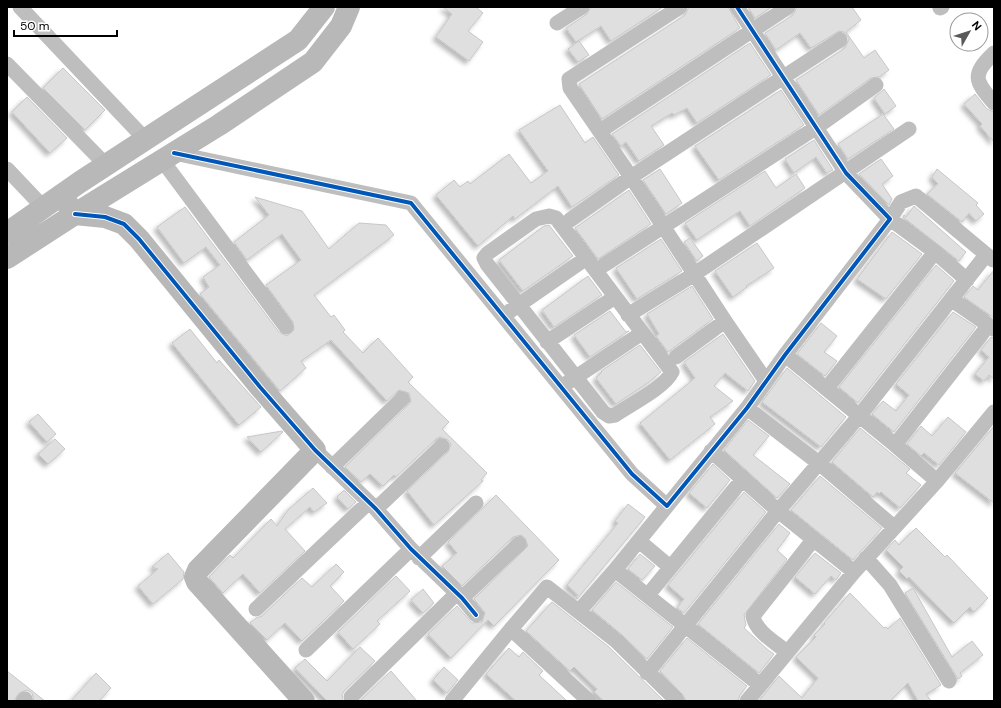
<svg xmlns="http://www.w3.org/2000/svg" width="1001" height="708" viewBox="0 0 1001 708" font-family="'DM Sans',sans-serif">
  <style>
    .building { fill: #dfdfdf; stroke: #c7c7c7; filter: url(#shadow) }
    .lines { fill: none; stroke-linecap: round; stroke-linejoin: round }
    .street { stroke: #bebebe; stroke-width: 15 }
    .secondary { stroke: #b8b8b8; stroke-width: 22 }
    .cycleway-casing { stroke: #fff; stroke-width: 6 }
    .cycleway { stroke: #0057b8; stroke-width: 4 }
  </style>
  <defs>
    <filter id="shadow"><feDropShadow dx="-3.5" dy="3.5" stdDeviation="2" flood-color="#0004"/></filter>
  </defs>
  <rect width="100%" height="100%" fill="#fff"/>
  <!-- building -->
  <path class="building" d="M443,7h33l7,6 -15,18 15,11 -14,19 -33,-24 16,-23z
    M591,7h72l-52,34 -10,-15 -25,16 -10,-14 21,-14z
    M689,7h39l12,21 -138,91 -23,-35 106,-69z
    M748,7h24l-17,11z
    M797,7h55l9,13 -15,12 18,26 11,-8 14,20 -10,7 -8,1 -52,37 -23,-35 49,-32 4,-9 -5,-7 -5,-1 -28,17 -11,-15 -24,17 -11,-17 28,-18z
    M579,41l10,14 -11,7 -10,-13z
    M750,43l21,32 -74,48 -10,-15 -13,7 -2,-2 -21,13 13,19 -25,16 -13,-19 -5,4 -9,-12z
    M63,68l42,42 -20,20 -42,-42z
    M884,89l12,17 -11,8 -11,-16z
    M781,90l23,35 -85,55 -24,-34z
    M975,94l12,15 7,3v30l-14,-16 2,-2 -18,-20z
    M27,97l40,41 -17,15 -38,-41z
    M560,105l25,38 8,-6 26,38 -47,32 -14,-21 -43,33 -2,-3 -35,30 -42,-51 18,-15 6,7 8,-6 2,3 39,-30 22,29 17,-12 -29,-41z
    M883,114l11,15 -46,30 -10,-15z
    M814,140l19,30 -6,3 -11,-16 -22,16 -9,-14z
    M881,159l12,17 -11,8 10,15 -3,6 -30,-31z
    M660,169l22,34 -16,11 -23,-34z
    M937,169l41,34 -2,2 8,9 -8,7 -7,-8 -7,9 -35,-28 11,-10 -6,-7z
    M765,171l11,17 20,-14 9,14 -55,38 -10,-15 -43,29 -12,-17z
    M629,190l22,34 -53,35 -23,-31z
    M255,197l47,14 27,38 30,-26 27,2 8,10 -80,60 17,22 3,-2 11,15 -2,2 20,21 15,-15 35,39 -5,5 41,40 -7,7 45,44 -6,7 2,1 -49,44 -27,-34 41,-39 3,-8 -3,-4 -8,-3 -4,2 -40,38 -2,-2 -11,11 -13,-12 -9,8 -16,-15 63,-62 3,-4 -2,-8 -10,-3 -12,11 -56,-61 -30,21 5,7 -26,23 -80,-97 9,-7 -6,-10 17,-12 -14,-18 -22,16 -27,-36 28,-20 94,125 8,4 7,-6 -1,-8 -27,-37 35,-25 -19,-26 -35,26 -13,-18 35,-27z
    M914,206l52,46 -7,9 -56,-44 1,-2 2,2z
    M549,225l24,31 -50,35 -24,-31 45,-34z
    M892,232l30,22 -36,45 -29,-20z
    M690,238l13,18 -6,5 -13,-19z
    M661,239l21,32 -45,28 -21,-31z
    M757,243l17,25 -28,18 1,1 -14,10 -18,-26z
    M936,265l18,16 -96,122 -19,-16z
    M994,270v48l-30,-21 9,-11 5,4z
    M588,276l14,19 -48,32 -12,-17z
    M692,286l21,33 -45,33 -12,-16 3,-2 -12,-20z
    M610,311l16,21 3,-1 -39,26 -16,-22z
    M953,312l23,15 -82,105 -22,-18 11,-13 13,10 13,-16 -13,-11z
    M821,323l16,13 -13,16 13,9 -12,15 -28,-22z
    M190,329l27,34 2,-3 42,47 -22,18 -67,-82z
    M723,334l32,47 -7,10 -23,-18 -11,13 19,15 -23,16 5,7 -45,36 -30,-37 55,-45 -11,-16z
    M991,337l3,1v41l-5,-4 -5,6 -9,-7 14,-17 -8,-7z
    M640,345l21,27 -12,10 -33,22 -20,-26 6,-6 -1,-1z
    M787,368l59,49 -25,30 -59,-45z
    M38,414l18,20 -9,8 -18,-20z
    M948,417l18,15 -27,33 -15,-12 -3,3 -14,-12 14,-18 11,10z
    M748,420l21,16 -16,19 37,29 -13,14 -53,-48z
    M994,426v77l-39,-30z
    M860,428l50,41 -4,4 15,12 -21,23 -19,-16 -2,2 -2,-2 -4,5 -41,-35z
    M282,431l1,1 -22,20 -14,-15z
    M55,439l10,10 -17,15 -10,-10z
    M713,464l17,16 -23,28 -18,-15z
    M820,476l62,52 -29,32 -62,-50z
    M313,488l14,15 -13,9 -4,-5 -25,22 20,22 -45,42 -17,-19 -20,19 -14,-16 21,-22 3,3 38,-39 6,7 11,-16z
    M344,490l12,12 -8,7 -11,-12z
    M744,492l22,20 -82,101 -7,-5 7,-9 -16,-14z
    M496,495l63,65 -65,66 -6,-6 -37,38 -23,-24 29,-28 15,17 10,-1 3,-9 -11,-14 54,-53 -3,-8 -4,-3 -8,2 -51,49 -20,-20 15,-13 -9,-11z
    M628,504l17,13 -68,82 -1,-1 2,-3 -11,-10 51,-62 -3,-2z
    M779,524l11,9 -13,17 10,9 -43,56 2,10 -2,3 23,21 7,5 -15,19 -61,-49z
    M916,528l29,29 2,-2 41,43 -14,14 -4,-5 -16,16 -45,-46 -2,2 -8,-8 4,-4 -17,-17 9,-10 4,5z
    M168,553l16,19 -1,7 -30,25 -15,-18 20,-17 -6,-2z
    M815,553l26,20 -5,7 -5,-4 -16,18 -20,-17z
    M640,554l15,12 -13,14 -14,-11z
    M336,564l8,8 -14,14 14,15 -42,40 -17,-18 -18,17 -17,-17 6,-5 6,-2 40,-38 10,9z
    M396,576l14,15 -33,30 3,3 -27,25 -15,-17z
    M616,582l57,45 -26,32 -26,-25 -29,-24z
    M913,588l39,69 20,-16 11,14 -23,18 2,3 -4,3 -53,-86z
    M423,589l11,14 -11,10 -12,-13z
    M850,593l34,35 2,-1 2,2 12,-11 41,67 -15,9 5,7h-13l-10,-18 -18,18h-131l20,-25 23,22 16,-20 -22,-21 20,-20 -2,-2 11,-11 -1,-1z
    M552,602l57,45 55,54h-60l-10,-9 3,-3 -23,-22 -4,4 -44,-40z
    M687,638l60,48 -7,9 -2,6h-52l-3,-6 -23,-24z
    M360,647l15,14 -31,30 -2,4 1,6h-16l-32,-33 10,-9 22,22z
    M509,648l10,9 4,-5 20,19 -4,4 28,26h-51l-30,-27z
    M444,667l14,13 -11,13 -14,-13z
    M7,671l38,30h-11l-2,-8 -5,-3 -8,3 -5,8h-7z
    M391,671l26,30h-57z
    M96,673l15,15 -12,13h-28z"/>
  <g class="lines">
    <!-- street -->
    <path class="street" d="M20,7l125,132
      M680,7l-111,72 1,9 61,89 94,144 41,60
      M940,8l2,-1
      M557,23l25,-16
      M994,53c-23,22 -19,28 0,50
      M7,64l99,101
      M600,131l188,-124
      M174,153l237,50 221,271 35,32 80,-98 38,-53 105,-136 -44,-46 -109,-166
      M162,160l124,167
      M7,169l36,38
      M549,216l7,2 116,154c-8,16 -41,32 -57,43l-6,1 -6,-4 -116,-148 -3,-6 4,-5 48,-34z
      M570,220l61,-43 209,-137
      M604,265l213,-138 59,-42
      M967,280l-32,-28 -45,-33 11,-17 15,-6 77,64
      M952,300l42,29
      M510,311l75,-52
      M628,315l65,-40 216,-146
      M547,342l68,-45
      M785,355l110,90 93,-119
      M676,357l49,-36
      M567,383l75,-50
      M827,388l108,-136
      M747,408l73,56 74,63
      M895,445l42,36
      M315,450l61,59 35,40 51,49 14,17
      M711,451l67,60 76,61
      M332,467l70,-68
      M376,509l66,-63
      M639,541l31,26
      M419,558l57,-55
      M866,558l24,27 59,96
      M615,570l145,115
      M648,595l94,-115
      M462,598l57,-54
      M256,609l112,-106
      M579,611l36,-41 52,-64
      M511,629l78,72
      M306,650l105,-101
      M787,652c-11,-9 -32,-21 -34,-36l60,-76
      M647,673l131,-162 82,-96 126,-160
      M351,697l105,-103
      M23,701l2,-2
      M452,701l59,-72 36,-42 68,53 62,61
      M747,701l107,-129 83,-91 57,-69"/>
    <!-- secondary -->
    <path class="secondary" d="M61,195l14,19 30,3 19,7 15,15 121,148 55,63 -117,120 -3,7 2,5 107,119
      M7,233l73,-51 218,-142 26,-33
      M7,258l68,-44 144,-89 94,-63 28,-36 8,-19"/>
    <!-- cycleway casing -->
    <g class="cycleway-casing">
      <path id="cycleway" d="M174,153l237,50 221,271 35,32 80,-98 38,-53 105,-136 -44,-46 -109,-166
        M75,214l30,3 19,7 15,15 121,148 55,63 61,59 35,40 51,49 14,17"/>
    </g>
    <!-- cycleway -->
    <use href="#cycleway" class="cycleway"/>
  </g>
  <!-- border -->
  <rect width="1001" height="708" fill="none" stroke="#000000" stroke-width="16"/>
  <!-- north arrow -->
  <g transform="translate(969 32) rotate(51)"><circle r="19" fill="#ffffff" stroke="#999999"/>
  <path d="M0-3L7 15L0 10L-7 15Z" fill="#595959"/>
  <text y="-6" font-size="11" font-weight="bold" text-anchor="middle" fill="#000000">N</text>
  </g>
  <!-- scale -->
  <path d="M14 30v6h103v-6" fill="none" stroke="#000000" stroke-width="2"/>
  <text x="20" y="30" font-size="12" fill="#000000" stroke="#ffffff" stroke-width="3" paint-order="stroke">50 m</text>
</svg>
